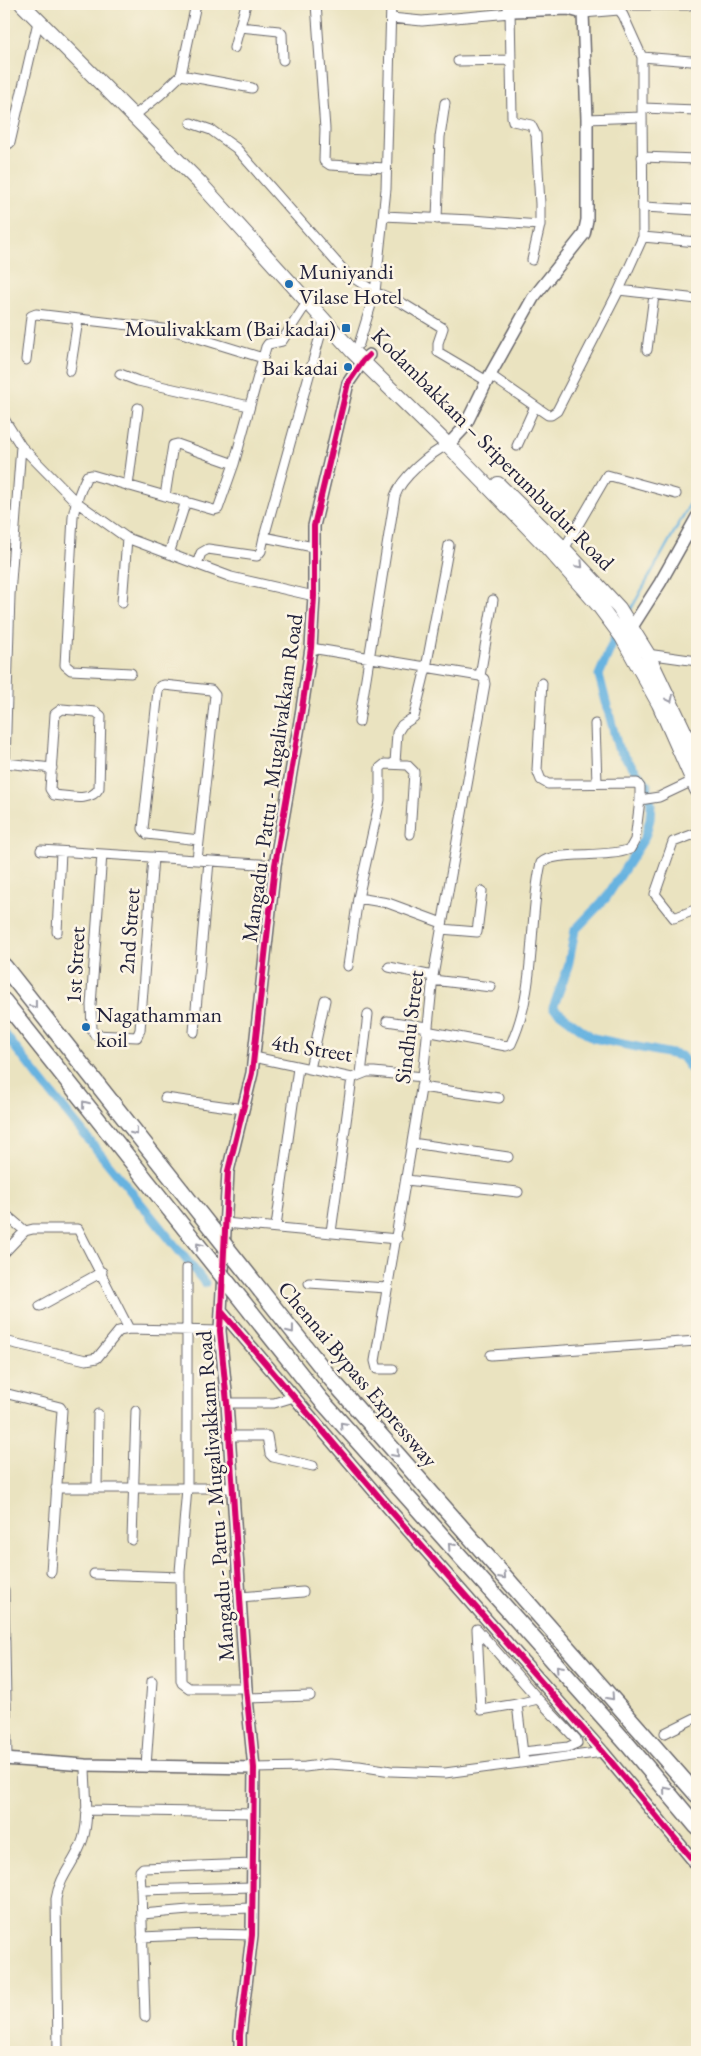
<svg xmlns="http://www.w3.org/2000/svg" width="701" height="2056" viewBox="0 0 701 2056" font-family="'EB Garamond',serif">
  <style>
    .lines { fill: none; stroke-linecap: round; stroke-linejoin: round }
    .stream { stroke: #67b3e0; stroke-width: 2.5 }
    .canal { stroke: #67b3e0; stroke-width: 9 }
    .minor-casing { stroke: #68666a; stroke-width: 11 }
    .tertiary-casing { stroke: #68666a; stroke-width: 14 }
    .primary-casing { stroke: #68666a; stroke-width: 16 }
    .trunk-casing { stroke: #68666a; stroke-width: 18 }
    .minor { stroke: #fff; stroke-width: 9 }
    .tertiary { stroke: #fff; stroke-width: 11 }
    .primary { stroke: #fff; stroke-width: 14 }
    .trunk { stroke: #fff; stroke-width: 15 }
    .trunk-bridge-casing { stroke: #68666a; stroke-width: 18; stroke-linecap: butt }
    .trunk-bridge { stroke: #fff; stroke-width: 15 }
    .cycleway-casing { stroke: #fcf5e5; stroke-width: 9 }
    .cycleway { stroke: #d6006c; stroke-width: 6 }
    .oneway { stroke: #9c9ca7 }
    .poi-dot { fill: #1f6fb2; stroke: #fcf5e5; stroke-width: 2 }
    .labels { text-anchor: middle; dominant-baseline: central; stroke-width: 5; stroke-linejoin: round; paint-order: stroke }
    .poi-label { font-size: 22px; fill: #22223b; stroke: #fcf5e5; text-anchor: start }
    .street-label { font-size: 22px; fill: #22223b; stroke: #fcf5e5 }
  </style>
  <rect width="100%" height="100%" fill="#fcf5e5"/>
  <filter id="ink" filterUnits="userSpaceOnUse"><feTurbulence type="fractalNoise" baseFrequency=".02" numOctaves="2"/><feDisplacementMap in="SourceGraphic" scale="10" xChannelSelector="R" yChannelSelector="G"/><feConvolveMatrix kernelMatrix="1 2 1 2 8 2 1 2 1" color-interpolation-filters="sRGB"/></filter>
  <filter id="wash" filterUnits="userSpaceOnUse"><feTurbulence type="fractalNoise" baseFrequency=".0096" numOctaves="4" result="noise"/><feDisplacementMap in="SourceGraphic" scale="20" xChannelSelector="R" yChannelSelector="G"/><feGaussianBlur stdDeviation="1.12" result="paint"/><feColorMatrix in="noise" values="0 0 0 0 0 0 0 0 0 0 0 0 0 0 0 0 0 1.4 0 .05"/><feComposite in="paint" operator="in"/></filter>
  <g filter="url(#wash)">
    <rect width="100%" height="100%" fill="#eae3c0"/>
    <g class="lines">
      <!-- stream -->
      <path class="stream" d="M630,611l67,-120"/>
      <!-- canal -->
      <path class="canal" d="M617,633l-18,42 19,73 29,37 4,19 -1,15 -5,18 -39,61 -31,32 -7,37 -15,41 40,30 88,18 16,21
        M4,1033c65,85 135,167 201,250"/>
    </g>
  </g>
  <g filter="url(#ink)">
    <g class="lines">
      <!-- minor casing -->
      <g class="minor-casing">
        <path id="minor" d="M316,4l9,125 -1,32 6,4 56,3
          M619,5h70
          M510,10l2,107 1,4 18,4 5,10 4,69v21l-8,35
          M583,13l36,-3 4,5 19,42v51
          M391,18l31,3 88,-8
          M240,27l39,4 3,3 1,26
          M234,48l12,-44
          M642,57l49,4
          M458,61l53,-1
          M181,75l71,13
          M134,116l26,-21 21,-20 15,-71
          M587,119l54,-2
          M191,123l20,7 25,18 110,125 29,19 27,11 41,25 -5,15v9l49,29
          M4,146l6,-3 28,-121
          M642,157l55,2
          M644,207l53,3
          M383,216l89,4 68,5
          M437,219l3,-82 5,-34
          M643,237l54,5
          M619,290l78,9
          M359,344l16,-52 11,-103 5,-185
          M647,350l7,-55
          M26,360l5,-44 5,-2 136,16 91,28
          M70,371l8,-51
          M120,374l18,7 111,25
          M490,375l58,40h3l6,-4 62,-121 24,-53 -1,-129 55,2
          M4,419l17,27 54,55 52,37 104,39 83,19
          M21,446l-11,149 -5,168 47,5
          M517,446l18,-40
          M128,486l10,-78
          M165,496l8,-51 4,-1 57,20
          M313,547l-49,-10 61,-219
          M564,549l43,-74 69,19
          M169,554l17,-53
          M197,564l4,-11 7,-4 49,7 4,-5 3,-14
          M122,603l5,-65
          M311,648l169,28
          M647,654l50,7
          M131,673l-60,-3 -6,-5 8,-149c3,-15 7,-26 14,-40l5,-1 122,35 4,-1 16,-45 32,-117 2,-3 14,-3 30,-46
          M480,676l13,-76
          M542,683l-5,87 4,10 7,4 89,-1 3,4v13
          M62,709l34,3 5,4 -2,72c-8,15 -31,8 -45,7l-4,-6 5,-75z
          M359,722l36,-226c6,-18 35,-43 53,-51
          M595,724l2,59
          M395,763l2,-30 5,-8 12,-8 12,-49 23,-123
          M697,833l-24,9 -18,52 19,24 23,-9
          M41,850l234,15
          M102,854l-11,151 1,24 3,6 42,2 3,-7 13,-173
          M197,860l18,-165 -4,-5 -47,-5 -4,1 -2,5 -15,138 4,5 52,6
          M358,898l30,5 54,20
          M441,929l36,3 5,-41
          M57,932l4,-80
          M348,966l10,-68 22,-98v-32l5,-4 22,1 7,7 -4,62
          M389,967l44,9
          M433,980l58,7
          M387,1021l40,6
          M426,1031l80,15 5,-2c26,-55 17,-123 30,-181 13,-13 66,-4 89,-14l5,-9 5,-40 19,-3 38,-18
          M194,1032l15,-171
          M254,1057l98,21 15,-6h7l49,5
          M310,1069l15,-69
          M361,1074l7,-60
          M421,1087l78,11
          M165,1098l78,11
          M412,1143l96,14
          M406,1180l112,12
          M4,1213l21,18
          M225,1223l172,16
          M276,1226l22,-158
          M331,1232l21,-154
          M4,1253l21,-22 8,-2h45l51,100
          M187,1268v220l-7,84 1,108 1,3 7,5h57
          M309,1283l78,5
          M40,1306l62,-34
          M4,1341l82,19 11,-2 22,-27 10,-2 91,2
          M491,1355l206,-14
          M393,1369h-16l-2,-8 48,-284 10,-101 52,-292 -1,-5 -4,-3
          M4,1393l56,14 2,3 -11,162
          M227,1403h47l20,-6
          M229,1436h38l3,18 3,3 40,9
          M97,1487l1,-73
          M56,1488h177
          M132,1540l4,-129
          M94,1574l86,3
          M4,1590l3,169
          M240,1597l63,-5
          M477,1629l61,70 -21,5 7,58
          M477,1629l4,81 36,-6
          M247,1698l63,-2
          M665,1733l32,-16
          M523,1752l45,-5 9,-4 -1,-4 -38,-40
          M146,1766l6,-85
          M254,1768l51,-1 24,-3 30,2 32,5 54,2 158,-21
          M86,1810l168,3
          M141,1890l-1,-19 3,-3 110,-4
          M142,1914l47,-4 63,-2
          M142,1937l67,-3 43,1
          M145,2017l-4,-127 111,-3
          M58,2052l-2,-153c4,-25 20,-37 27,-60 7,-23 2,-50 2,-74"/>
      </g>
      <!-- tertiary casing -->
      <g class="tertiary-casing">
        <path id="tertiary" d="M448,445l16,-17 26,-53 43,-77 51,-64 3,-14v-101l-4,-106 -15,-4 -55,2 -3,-1 -2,-6
          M627,632l5,-5 28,-44 37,-66
          M221,1311l170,200 212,241 94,113
          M4,1759l81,6 169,3
          M240,2052v-17l12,-100 2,-167 -8,-80 -19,-285 -7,-72 8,-160 24,-98 23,-208 26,-150 10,-67 3,-52v-70l34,-143 15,-22 6,-6"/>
      </g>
      <!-- primary casing -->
      <g class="primary-casing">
        <path id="primary" d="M22,4l178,179 153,169 91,89 100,103 55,62 23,31 37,67 38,86
          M498,484l66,65 55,59 28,45 50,105"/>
      </g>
      <!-- trunk casing -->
      <g class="trunk-casing">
        <path id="trunk" d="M4,966l177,224
          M4,1001l166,209
          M261,1291l70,88 366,416
          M251,1312l70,88 308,346 68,81"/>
      </g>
      <!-- minor -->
      <use href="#minor" class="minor"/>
      <!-- tertiary -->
      <use href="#tertiary" class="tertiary"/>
      <!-- primary -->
      <use href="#primary" class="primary"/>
      <!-- trunk -->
      <use href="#trunk" class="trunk"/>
      <!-- trunk-bridge casing -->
      <g class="trunk-bridge-casing">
        <path id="trunk-bridge" d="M181,1190l80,101
          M170,1210l81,102"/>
      </g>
      <!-- trunk-bridge -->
      <use href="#trunk-bridge" class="trunk-bridge"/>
      <!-- cycleway casing -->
      <g class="cycleway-casing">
        <path id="cycleway" d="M221,1311l170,200 212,241 94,113
          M240,2052v-17l12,-100 2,-167 -8,-80 -19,-285 -7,-72 8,-160 24,-98 23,-208 26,-150 10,-67 3,-52v-70l34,-143 15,-22 6,-6"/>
      </g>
      <!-- cycleway -->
      <use href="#cycleway" class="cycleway"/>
    </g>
    <!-- one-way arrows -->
    <defs><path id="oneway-chevron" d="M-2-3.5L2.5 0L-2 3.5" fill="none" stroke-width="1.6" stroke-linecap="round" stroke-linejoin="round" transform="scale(1.25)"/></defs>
    <g class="oneway">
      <use href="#oneway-chevron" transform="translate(580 565) rotate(46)"/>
      <use href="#oneway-chevron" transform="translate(670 699) rotate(65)"/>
      <use href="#oneway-chevron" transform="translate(34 1005) rotate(52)"/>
      <use href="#oneway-chevron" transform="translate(85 1104) rotate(-128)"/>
      <use href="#oneway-chevron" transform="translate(135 1132) rotate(52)"/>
      <use href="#oneway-chevron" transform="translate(199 1246) rotate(-128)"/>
      <use href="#oneway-chevron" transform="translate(291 1330) rotate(52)"/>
      <use href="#oneway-chevron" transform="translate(343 1425) rotate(-132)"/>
      <use href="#oneway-chevron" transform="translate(396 1454) rotate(49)"/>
      <use href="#oneway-chevron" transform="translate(451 1546) rotate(-132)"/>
      <use href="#oneway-chevron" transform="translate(503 1576) rotate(48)"/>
      <use href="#oneway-chevron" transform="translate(559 1668) rotate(-132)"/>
      <use href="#oneway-chevron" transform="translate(611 1697) rotate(48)"/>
      <use href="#oneway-chevron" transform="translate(666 1790) rotate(-130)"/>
    </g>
  </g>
  <!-- markers -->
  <g class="poi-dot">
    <circle cx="289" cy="284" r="5"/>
    <rect x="341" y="323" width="10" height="10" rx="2.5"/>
    <circle cx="348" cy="367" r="5"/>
    <circle cx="86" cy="1027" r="5"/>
  </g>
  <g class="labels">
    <!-- poi labels -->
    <g class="poi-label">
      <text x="299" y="271">Muniyandi<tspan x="299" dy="25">Vilase Hotel</tspan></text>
      <text x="336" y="328" text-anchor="end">Moulivakkam (Bai kadai)</text>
      <text x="338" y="367" text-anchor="end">Bai kadai</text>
      <text x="96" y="1014">Nagathamman<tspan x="96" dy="25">koil</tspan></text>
    </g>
    <!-- street labels -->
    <g class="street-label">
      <text transform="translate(493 449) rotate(45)">Kodambakkam – Sriperumbudur Road</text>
      <text transform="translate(272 778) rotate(-82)">Mangadu - Pattu - Mugalivakkam Road</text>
      <text transform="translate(129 931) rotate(-86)">2nd Street</text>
      <text transform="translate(75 965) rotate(-87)">1st Street</text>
      <text transform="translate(409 1027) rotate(-83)">Sindhu Street</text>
      <text transform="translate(312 1048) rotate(9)">4th Street</text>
      <text transform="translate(358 1374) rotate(50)">Chennai Bypass Expressway</text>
      <text transform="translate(215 1496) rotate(-94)">Mangadu - Pattu - Mugalivakkam Road</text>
    </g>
  </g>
  <!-- margin -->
  <rect width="701" height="2056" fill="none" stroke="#fcf5e5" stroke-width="20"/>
</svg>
